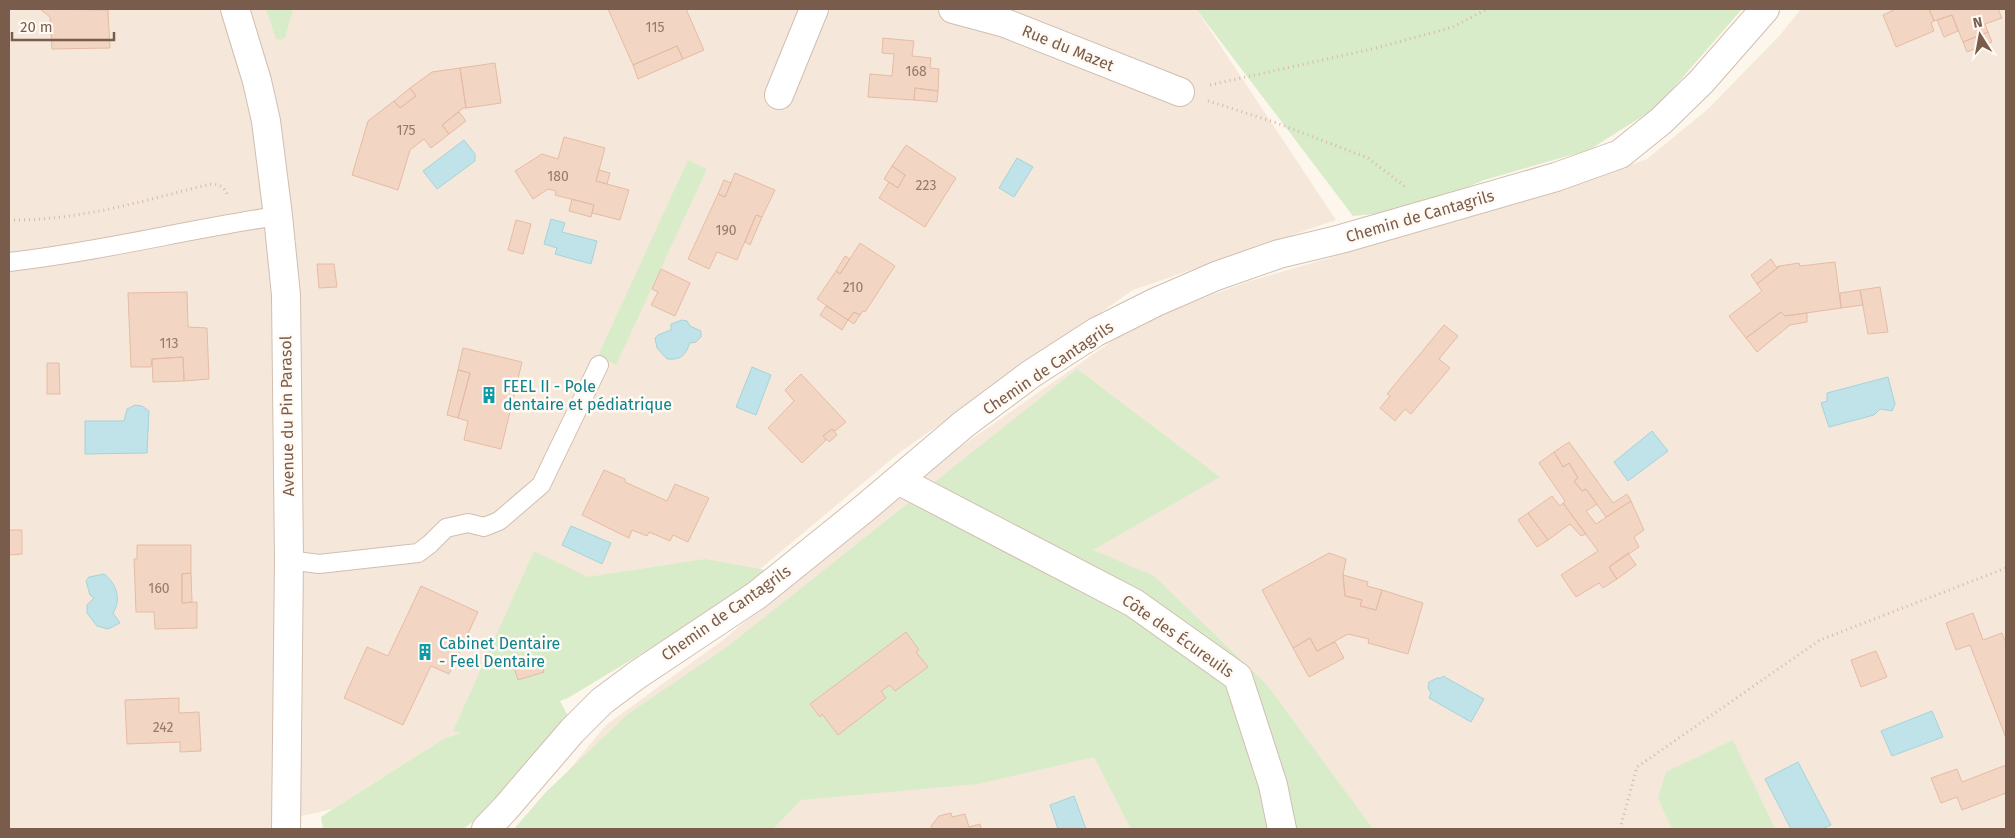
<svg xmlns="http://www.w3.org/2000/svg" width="2015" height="838" viewBox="0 0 2015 838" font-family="'Fira Sans',sans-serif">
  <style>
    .residential { fill: #f5e8da }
    .green { fill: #d8ecc9 }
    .water { fill: #bfe3e8; stroke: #a5d3da }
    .building { fill: #f3d5c3; stroke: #e6bba3 }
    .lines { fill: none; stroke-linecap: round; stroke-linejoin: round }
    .service-casing { stroke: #d1beb0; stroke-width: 20 }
    .minor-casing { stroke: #d1beb0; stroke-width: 30 }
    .tertiary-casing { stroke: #d1beb0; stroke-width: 30 }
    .path { stroke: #d9b8a5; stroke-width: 3; stroke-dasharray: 1 4; stroke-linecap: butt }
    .service { stroke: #fff; stroke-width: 18 }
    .minor { stroke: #fff; stroke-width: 28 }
    .tertiary { stroke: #fff; stroke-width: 28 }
    .labels { text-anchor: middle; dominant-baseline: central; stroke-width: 5; stroke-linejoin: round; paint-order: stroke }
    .number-label { font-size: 14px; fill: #987a6a }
    .street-label { font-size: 16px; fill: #7a5c4d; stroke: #fffaf3 }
    .culture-label { font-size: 16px; fill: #0d838f; stroke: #fffaf3; text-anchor: start }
  </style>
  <rect width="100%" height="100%" fill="#fdf6ec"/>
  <!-- residential -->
  <path class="residential" d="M9,9h1187l140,211 -203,70 -234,163 -183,153 -156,95 -115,37 -112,71 -46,10 -7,10h-271z
    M1801,9h205v820h-1485l85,-104 117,-85 204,-170 214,-149 106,-39 242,-71 102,-32 56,-20 61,-50 72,-74z"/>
  <!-- green -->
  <path class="green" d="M266,9h27l-8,29 -4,2 -5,-1z
    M1196,9h546l-85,98 -68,43 -105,30 -71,30 -60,6z
    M688,160l19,9 -91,196 -18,-9z
    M1077,369l143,108 -127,73 61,26 113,109 106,144h-242l-37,-72 -116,27 -177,16 -28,29h-259l31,-36 83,-79 99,-67z
    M534,551l54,26 117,-18 72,13 -209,126 -8,3 8,15 -41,48 -53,57 -11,8h-140l-2,-12 12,-8 112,-71 16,-5 -8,-2z
    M1733,740l42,89h-103l-14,-31 8,-26z"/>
  <!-- water -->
  <path class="water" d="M464,140l11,14v7l-38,28 -14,-18z
    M1017,158l16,9 -19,30 -15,-9z
    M551,219l14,4 -3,9 35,9 -6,23 -36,-10 2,-6 -13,-4z
    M682,320l5,1 3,5 11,5v6l-5,5 -6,1c-5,13 -9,17 -23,16l-10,-11 -2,-10 3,-3 13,-5v-6z
    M752,367l19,8 -15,40 -20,-8z
    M1888,377l7,27 -3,7 -12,-2 -6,6 -45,12 -8,-24 6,-2v-8z
    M135,405l7,1 7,5 -2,42 -62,1v-33h39l3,-12z
    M1652,431l16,20 -40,30 -14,-19z
    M571,526l40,17 -9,21 -40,-19z
    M104,574c12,9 18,25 9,39l7,10 -12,6 -11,-3 -10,-13v-8l7,-7 -4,-3 -4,-14 3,-4z
    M1443,676l41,23 -13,23 -42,-24 2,-5 -3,-5 1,-6 8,-4h4z
    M1932,711l11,26 -51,19 -11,-25z
    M1798,762l33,63 -9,4h-31l-26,-50z
    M1074,796l12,33h-28l-8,-24z"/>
  <!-- building -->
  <path class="building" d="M40,9l68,1 2,38 -58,1 -2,-32z
    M608,9h78l18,41 -21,9 -6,-13 -44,19z
    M1896,9h33l5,12 -3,2 3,8 -38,16 -13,-32z
    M1929,9h69l4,9 -17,6 3,8 -25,10 -11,-27 -18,6z
    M1952,15l6,16 -14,6 -7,-17z
    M1988,32l4,10 -25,10 -4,-10z
    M883,38l31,3 -2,15 19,2 -1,10 9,1 -1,22 -23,-3 -1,12 -46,-3 2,-23 22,2 2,-22 -12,-1z
    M677,46l6,13 -45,20 -5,-14z
    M495,63l6,40 -35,5 -6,-40z
    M460,68l6,40h-3l-21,17 7,9 -18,14 -7,-9 -14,11 -12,40 -46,-15 16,-54 26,-20 6,7 16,-12 -6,-8 22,-16z
    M410,88l6,8 -16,12 -6,-7z
    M915,88l23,3 -1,11 -23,-2z
    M459,112l7,9 -17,13 -7,-9z
    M564,137l41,11 -9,33 33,9 -9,30 -28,-7 2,-8 -39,-10 1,-4 -8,-2 -15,10 -18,-28 27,-17 16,5z
    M906,145l50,33 -31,49 -46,-29 10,-16 9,6 7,-13 -13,-9z
    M892,166l13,9 -7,13 -14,-9z
    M599,170l11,3 -3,11 -11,-3z
    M735,173l40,17 -13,27 -6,-2 -19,45 -20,-8 -8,17 -21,-10 30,-65 7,3z
    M724,180l7,3 -6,14 -7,-3z
    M572,199l22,6 -3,12 -22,-6z
    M756,215l6,2 -12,28 -5,-3z
    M516,220l15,4 -8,30 -15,-4z
    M860,243l35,23 -30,46 -2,-1 -3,4 -6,-3 -6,8 -31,-21 19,-28 4,3z
    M845,256l5,3 -10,15 -4,-3z
    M1771,259l5,8 4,-1 -23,18 -6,-9z
    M1835,262l6,46 -56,8 -4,-4 -35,26 -17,-22 33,-25 -5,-7 23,-18 19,-3 1,3z
    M317,264h17l3,23 -18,1z
    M661,269l29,14 -15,33 -24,-11 7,-13 -6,-3z
    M1880,287l8,45 -20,2 -8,-44z
    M1860,290l3,15 -22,3 -1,-15z
    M187,292l1,35 19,1 2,51 -25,2 -1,-24 -31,2 -1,8h-20l-3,-74z
    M826,306l22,14 -6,10 -22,-15z
    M854,312l6,3 -6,9 -6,-4z
    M1781,312l4,4 22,-3v9l-17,3 -33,27 -11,-14z
    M1444,325l14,11 -19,23 11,9 -39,46 -6,-5 -10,12 -15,-13 10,-12 -3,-2z
    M463,348l59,14 -21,87 -37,-9 4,-19 -10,-3 12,-45 -12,-3z
    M183,357l1,24 -31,1 -1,-23z
    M47,363h12l1,31h-13z
    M458,370l12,3 -12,45 -11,-3z
    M801,374l45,48 -11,9 -3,-2 -9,7 3,4 -24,23 -34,-35 26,-27 -9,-11z
    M832,429l5,6 -8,7 -6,-6z
    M1569,442l44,61 14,-9 4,7 -25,16 -20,-28 -4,2 -8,-10 4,-3 -9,-15 -6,4 -9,-15z
    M1554,452l9,15 6,-4 9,15 -4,3 8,10 4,-2 11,15 -11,7 10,13 35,-23 13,29 -10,7 5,10 -30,20 8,12 -14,9 -4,-5 -23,14 -15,-22 37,-24 -35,-48 2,-2 -26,-38z
    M604,470l21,9v3l42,19 8,-17 34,14 -21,44 -15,-7 -3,6 -21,-9 -2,4 -15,-6 -3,8 -47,-23z
    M1552,496l8,10 3,-3 23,31 -5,2 -11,-12 -22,16 -20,-27z
    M1528,513l20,27 -11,7 -19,-27z
    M9,530h13v24l-13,1z
    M137,545h54v28l-9,1v29l15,-1v26l-42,1 -1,-17h-18l-2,-53h3z
    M1329,553l17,6 -3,16 2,21 17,4 -2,6 16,4 6,-20 41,13 -15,51 -40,-11 1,-4 -21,-5 -31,17 -7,-13 -17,10 -31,-58z
    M1628,553l8,12 -19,14 -8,-12z
    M191,573l1,29 -10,1v-29z
    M1343,575l25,7 -1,4 15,4 -6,20 -16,-4 2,-6 -17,-4z
    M421,586l57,26 -29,62 -18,-8 -28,59 -59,-27 23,-51 21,9z
    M1973,613l10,27 19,-7 4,10v95l-36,-93 -14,5 -10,-27z
    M906,632l13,18 -3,2 12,15 -33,24 -5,-6 -9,6 5,7 -48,37 -16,-21 -2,3 -10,-13z
    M1310,638l7,13 18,-9 9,16 -35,19 -16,-29z
    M1876,651l11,26 -26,10 -10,-27z
    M540,659l4,13 -26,8 -4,-13z
    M179,698v15l20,-1 2,39 -21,1v-10l-53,2 -2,-44z
    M2006,765v28l-44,17 -5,-13 -16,6 -10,-25 26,-9 5,13z
    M951,813l1,4 13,-3 4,13 11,-3 1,5h-49l-1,-3 8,-10z"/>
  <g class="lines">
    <!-- service casing -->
    <g class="service-casing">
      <path id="service" d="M9,262c90,-10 179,-33 269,-46
        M289,560l30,4 99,-11 12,-9 16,-16 22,-5 16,4 15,-6 42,-36 58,-120"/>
    </g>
    <!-- minor casing -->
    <g class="minor-casing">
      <path id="minor" d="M953,9l52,14 175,69
        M779,95l35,-86
        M898,480l236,123 104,74 35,108 9,44
        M486,829l19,-20 67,-78 30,-30 35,-26 120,-80 109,-88 98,-83 67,-50 65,-42 60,-30 60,-26 63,-22 62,-15 215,-62 64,-23 41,-33 40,-39 64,-73"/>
    </g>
    <!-- tertiary casing -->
    <g class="tertiary-casing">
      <path id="tertiary" d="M235,9l22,72 9,40 12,95 8,79 3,265 -3,269"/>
    </g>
    <!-- path -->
    <path class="path" d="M1210,85l166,-37 77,-21 34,-18
      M1208,101l66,21 94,36 39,30
      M9,220c68,1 135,-19 201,-36 9,0 16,3 18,13
      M1620,829l17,-62 183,-127 186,-72"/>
    <!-- service -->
    <use href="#service" class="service"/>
    <!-- minor -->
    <use href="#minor" class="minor"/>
    <!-- tertiary -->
    <use href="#tertiary" class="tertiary"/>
  </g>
  <!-- icons -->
  <defs>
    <g id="building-bare" transform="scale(1.35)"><path d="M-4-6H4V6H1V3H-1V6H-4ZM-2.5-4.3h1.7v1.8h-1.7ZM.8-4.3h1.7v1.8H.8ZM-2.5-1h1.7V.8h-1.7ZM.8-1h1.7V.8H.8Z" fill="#0f9aa8" stroke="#fffaf3" stroke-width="2.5" paint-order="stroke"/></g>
  </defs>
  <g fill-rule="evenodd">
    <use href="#building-bare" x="489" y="395"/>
    <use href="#building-bare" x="425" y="652"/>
  </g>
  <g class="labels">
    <!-- number labels -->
    <g class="number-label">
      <text x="655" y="27">115</text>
      <text x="916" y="71">168</text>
      <text x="406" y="130">175</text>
      <text x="558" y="176">180</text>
      <text x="926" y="185">223</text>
      <text x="726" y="230">190</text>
      <text x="853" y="287">210</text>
      <text x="169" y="343">113</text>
      <text x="159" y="588">160</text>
      <text x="163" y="727">242</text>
    </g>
    <!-- street labels -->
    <g class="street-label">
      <text transform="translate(1068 48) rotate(22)">Rue du Mazet</text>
      <text transform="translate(1420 216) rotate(-16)">Chemin de Cantagrils</text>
      <text transform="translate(1048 368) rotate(-34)">Chemin de Cantagrils</text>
      <text transform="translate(287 416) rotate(-91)">Avenue du Pin Parasol</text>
      <text transform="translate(726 613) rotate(-35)">Chemin de Cantagrils</text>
      <text transform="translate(1178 636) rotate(35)">Côte des Écureuils</text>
    </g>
    <!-- culture labels -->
    <g class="culture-label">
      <text x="503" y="386">FEEL II - Pole<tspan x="503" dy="18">dentaire et pédiatrique</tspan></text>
      <text x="439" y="643">Cabinet Dentaire<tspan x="439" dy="18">- Feel Dentaire</tspan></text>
    </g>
  </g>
  <!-- border -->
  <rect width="2015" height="838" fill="none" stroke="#7a5c4d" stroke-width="20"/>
  <!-- north arrow -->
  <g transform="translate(1980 35) rotate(349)" stroke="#fffaf3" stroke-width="4" paint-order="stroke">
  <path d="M0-4L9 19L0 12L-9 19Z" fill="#7a5c4d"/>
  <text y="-8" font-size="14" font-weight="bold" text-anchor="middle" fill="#7a5c4d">N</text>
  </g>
  <!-- scale -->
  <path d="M12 32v8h102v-8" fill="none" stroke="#7a5c4d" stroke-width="2.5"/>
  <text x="20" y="32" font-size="15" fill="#7a5c4d" stroke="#fffaf3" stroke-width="4" paint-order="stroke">20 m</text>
</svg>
